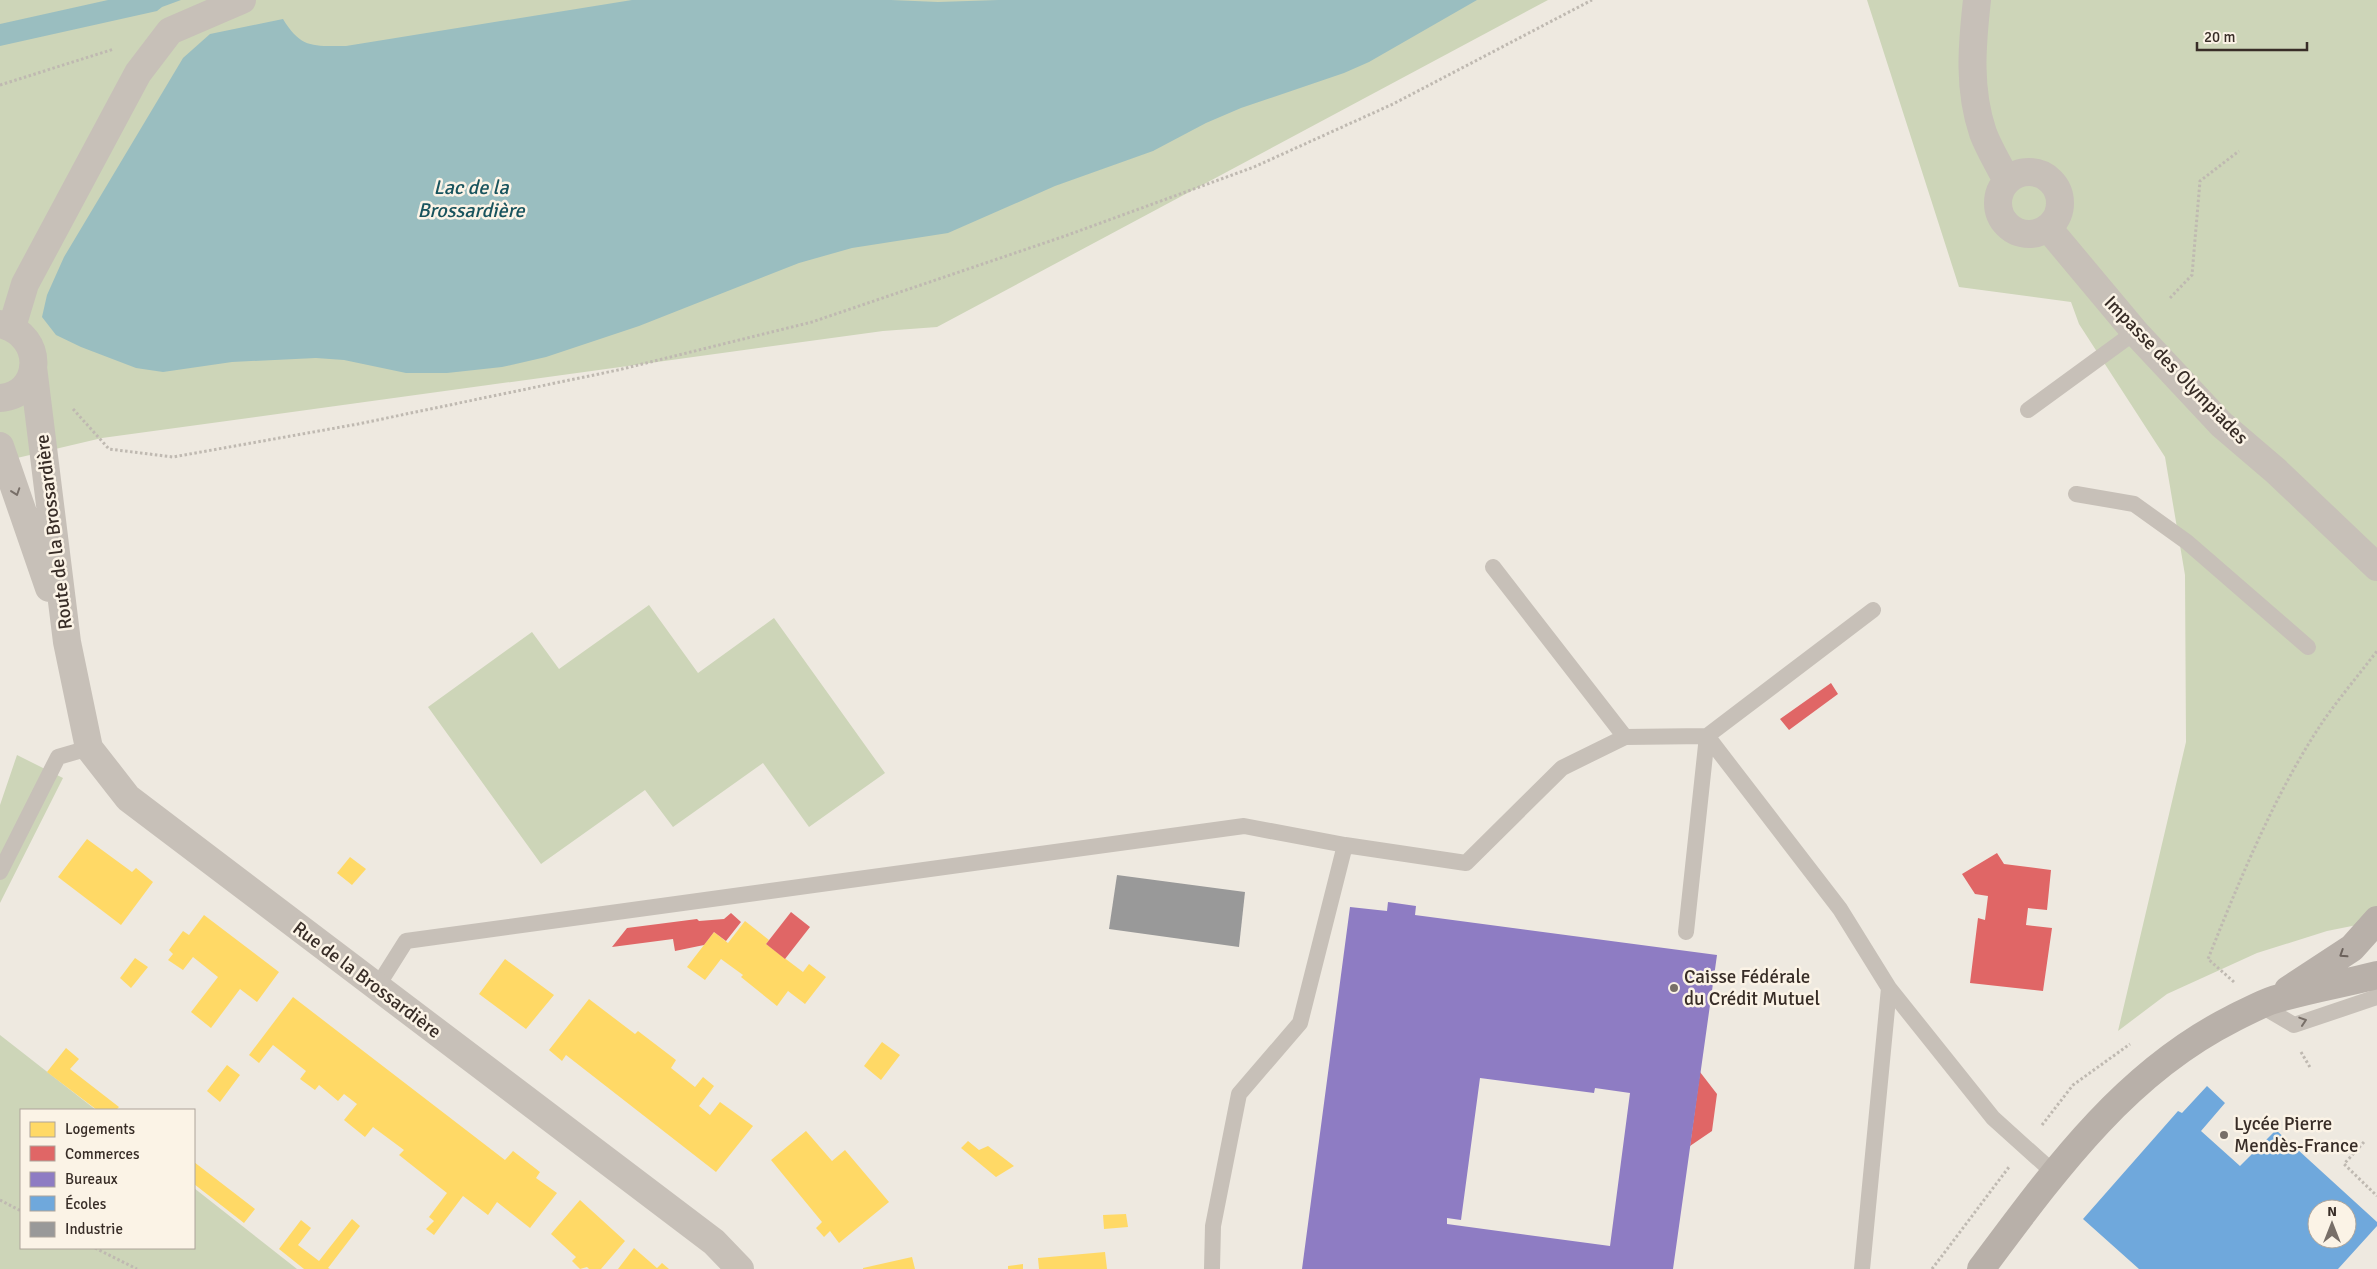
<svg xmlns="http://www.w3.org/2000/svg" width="2377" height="1269" viewBox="0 0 2377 1269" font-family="Signika,sans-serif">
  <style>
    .green { fill: #cdd5b8 }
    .water { fill: #9abec0 }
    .homes { fill: #ffd966 }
    .shops { fill: #e06666 }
    .offices { fill: #8e7cc3; fill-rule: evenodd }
    .schools { fill: #6fa8dc; fill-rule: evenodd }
    .industry { fill: #999 }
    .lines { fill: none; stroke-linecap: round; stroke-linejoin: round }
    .path { stroke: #bfb9b1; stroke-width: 3; stroke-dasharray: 2.5 2.5; stroke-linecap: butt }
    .lane { stroke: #c7c0b8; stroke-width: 16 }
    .street { stroke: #c7c0b8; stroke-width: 28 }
    .secondary { stroke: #b8b0a9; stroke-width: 28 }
    .oneway { stroke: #786f68 }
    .oneway2 { stroke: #6b615b }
    .poi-dot { fill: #786f68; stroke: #fbf3e6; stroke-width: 2 }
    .labels { text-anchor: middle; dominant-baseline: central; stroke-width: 5; stroke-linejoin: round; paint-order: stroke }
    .street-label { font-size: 19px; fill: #382d27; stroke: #fbf3e6 }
    .poi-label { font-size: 19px; fill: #382d27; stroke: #fbf3e6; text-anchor: start }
    .water-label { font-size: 20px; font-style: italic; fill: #18535d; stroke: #fbf3e6 }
  </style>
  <rect width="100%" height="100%" fill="#eee9e0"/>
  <!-- green -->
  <path class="green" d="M0,0h1548l-611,327 -54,4 -781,107 -102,24z
    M1867,0h510v921l-50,10 -70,22 -90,41 -49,37 68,-289 -1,-167 -20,-118 -86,-133 -8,-22 -112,-15z
    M649,605l49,68 76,-55 111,155 -76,54 -46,-64 -90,64 -28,-37 -104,74 -113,-157 104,-75 27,37z
    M17,755l46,23 -63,125v-98z
    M0,1035l96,75h-75v138h173v-60l103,81h-297z"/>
  <!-- water -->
  <path class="water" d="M108,0h73l-19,7 -5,4 -157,35v-22z
    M632,0h259l47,2 60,-2h479l-108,62 -25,11 -103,35 -35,15 -53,28 -98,35 -107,47 -96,15 -53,15 -160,63 -93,31 -44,10 -55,6h-41l-62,-13 -28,-2 -84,4 -69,10 -27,-4 -55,-21 -25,-12 -14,-18 5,-22 17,-38 119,-199 27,-24 73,-15c18,30 31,27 63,27z"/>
  <!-- homes -->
  <path class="homes" d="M87,839l45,33 4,-4 17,14 -32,43 -63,-48z
    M350,857l16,12 -14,16 -15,-12z
    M204,915l75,57 -22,30 -17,-13 -29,39 -20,-16 27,-35 -25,-20 -10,13 -15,-10 5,-6 -4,-4 14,-19 6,4z
    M745,921l24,19 -3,4 37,28 6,-8 17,13 -21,27 -17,-13 -11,15 -36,-29 2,-2 -22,-16 -16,21 -18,-13 27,-35 14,11z
    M135,958l13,9 -17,21 -11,-10z
    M505,959l49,36 -28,34 -47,-35z
    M293,997l212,163 8,-9 27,21 -4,6 21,15 -27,35 -33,-26 -9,13 -25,-19 -29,39 -8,-6 8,-8 -5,-4 18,-24 -48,-38 5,-5 -31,-23 -8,10 -21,-17 13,-16 -13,-10 -6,7 -19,-16 -4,5 -15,-11 6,-8 -33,-26 -14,18 -10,-8z
    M589,999l46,35 3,-3 38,29 -5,8 24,19 8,-10 11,9 -15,20 11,9 10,-13 33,24 -37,46 -150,-117 -4,6 -13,-11z
    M882,1042l18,13 -19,25 -17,-14z
    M66,1048l13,11 -9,10 49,38 -3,3h-19l-50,-38z
    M227,1065l13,10 -20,27 -13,-11z
    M806,1131l26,30 13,-11 44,52 -50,41 -9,-12 -6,6 -8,-9 6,-6 -51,-62z
    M968,1141l11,9 9,-4 26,20 -18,11 -35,-29z
    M194,1162l61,47 -11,14 -50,-39z
    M580,1200l45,41 -24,28h-12l-2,-2 -7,2 -8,-8 4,-4 -25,-23z
    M1126,1214l2,13 -24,2 -1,-14z
    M352,1219l8,7 -32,42 2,1h-26l-25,-20 22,-29 10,8 -13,17 21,16z
    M634,1248l23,20 5,-5 7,6h-51z
    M1105,1252l2,17h-68l-1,-11z
    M912,1257l3,12h-52v-1z
    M1023,1264v5h-15v-3z"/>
  <!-- shops -->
  <path class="shops" d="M1831,683l7,11 -49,36 -9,-11z
    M1997,853l7,11 47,6 -4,40 -19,-2 -2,17 26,3 -9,63 -73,-8 8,-65 7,2 3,-24 -13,-2 -13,-20z
    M791,912l19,15 -25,32 -19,-15z
    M731,913l10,9 -15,19 -12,-9 -10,13 -29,6 -2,-12 -61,8 15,-19 70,-9 2,2 25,-2z
    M1700,1072l17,22 -5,37 -22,15z"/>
  <!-- offices -->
  <path class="offices" d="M1388,902l28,4 -1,9 302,40 -44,314h-371l48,-362 37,4zM1480,1078l114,15 1,-5 35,5 -20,153 -163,-22v-6l14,2z"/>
  <!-- schools -->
  <path class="schools" d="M2207,1086l18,17 -24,28 39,35 36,-36 101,92v4l-39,43h-199l-56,-50 95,-108 4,2zM2317,1209h30v30h-30z"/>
  <!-- industry -->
  <path class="industry" d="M1117,875l128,17 -6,55 -130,-18z"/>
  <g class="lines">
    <!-- path -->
    <path class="path" d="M0,85l114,-36
      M2170,298l22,-23 8,-94 39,-30
      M73,409l36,40 64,8 185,-33 260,-54 194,-48 253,-86 189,-69 139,-63 199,-104
      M2234,982l-26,-23c32,-80 69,-171 118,-242 16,-22 34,-44 51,-66
      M2301,1052l10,17
      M2042,1125l31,-40 57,-41
      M2364,1142l-20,22 33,32
      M0,1200l21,11
      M95,1248l42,21
      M1932,1269l77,-102"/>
    <!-- lane -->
    <path class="lane" d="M2028,410l107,-78
      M2076,494l58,10 53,38 121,105
      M1493,567l132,170 82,-1 166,-126
      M1707,736l133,173 49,79 104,130 60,54
      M0,872l58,-115 31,-9
      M1686,932l21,-196
      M377,987l29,-46 838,-115 101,19 121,18 96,-95 63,-31
      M2260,1005l34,20 80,-27 3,-3
      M1212,1269l1,-43 26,-132 61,-71 45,-178
      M1862,1269l27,-281"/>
    <!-- street -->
    <path class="street" d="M1977,0c-5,45 -9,89 6,133 6,16 16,32 24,48
      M1998 203a31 31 0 1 1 62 0a31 31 0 1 1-62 0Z
      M2048,228l87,104 86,92 55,47 101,96
      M0,324c48,12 41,72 0,74
      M12,327l13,-43 113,-211 32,-42 72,-31
      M33,367l34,275 22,106 39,50 586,444 26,27
      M0,446l49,142"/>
    <!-- secondary -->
    <path class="secondary" d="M2288,990l64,-42 25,-28
      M1981,1269c71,-95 142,-195 251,-250 12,-6 25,-13 38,-18 34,-11 72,-17 107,-26"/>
  </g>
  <!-- one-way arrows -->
  <defs><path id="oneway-chevron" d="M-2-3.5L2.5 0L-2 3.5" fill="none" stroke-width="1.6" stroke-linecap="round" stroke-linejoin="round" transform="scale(1.25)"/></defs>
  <g class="oneway">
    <use href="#oneway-chevron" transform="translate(16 492) rotate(71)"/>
    <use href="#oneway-chevron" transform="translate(2303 1021) rotate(-18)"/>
  </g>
  <use class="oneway2" href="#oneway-chevron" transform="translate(2343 954) rotate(147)"/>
  <!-- markers -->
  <g class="poi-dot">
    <circle cx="1674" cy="988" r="5"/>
    <circle cx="2224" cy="1135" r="5"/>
  </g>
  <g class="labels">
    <!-- street labels -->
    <g class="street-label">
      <text transform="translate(2176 370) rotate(46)">Impasse des Olympiades</text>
      <text transform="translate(54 532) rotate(-97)">Route de la Brossardière</text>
      <text transform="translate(367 980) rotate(37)">Rue de la Brossardière</text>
    </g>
    <!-- poi labels -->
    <g class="poi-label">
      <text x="1684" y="977">Caisse Fédérale<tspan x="1684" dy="22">du Crédit Mutuel</tspan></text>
      <text x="2234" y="1124">Lycée Pierre<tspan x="2234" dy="22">Mendès-France</tspan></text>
    </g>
    <!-- water labels -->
    <g class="water-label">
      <text x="471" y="187">Lac de la<tspan x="471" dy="23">Brossardière</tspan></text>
    </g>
  </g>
  <!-- legend -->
  <rect x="20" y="1109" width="175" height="140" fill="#fbf3e6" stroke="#ada49a"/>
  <rect x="30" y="1122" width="25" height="15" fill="#ffd966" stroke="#ada49a"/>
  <text x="65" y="1134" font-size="15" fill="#382d27">Logements</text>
  <rect x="30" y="1146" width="25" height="15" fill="#e06666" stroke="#ada49a"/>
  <text x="65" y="1159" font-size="15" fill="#382d27">Commerces</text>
  <rect x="30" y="1172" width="25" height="15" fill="#8e7cc3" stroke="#ada49a"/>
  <text x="65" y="1184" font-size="15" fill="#382d27">Bureaux</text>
  <rect x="30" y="1196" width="25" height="15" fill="#6fa8dc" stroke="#ada49a"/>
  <text x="65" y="1209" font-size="15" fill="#382d27">Écoles</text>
  <rect x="30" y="1222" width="25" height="15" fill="#999999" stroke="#ada49a"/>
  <text x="65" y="1234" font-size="15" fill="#382d27">Industrie</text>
  <!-- north arrow -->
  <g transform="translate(2332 1224)"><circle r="24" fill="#fbf3e6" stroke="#ada49a"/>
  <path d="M0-4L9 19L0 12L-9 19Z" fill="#786f68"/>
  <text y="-8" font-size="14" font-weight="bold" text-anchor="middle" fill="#382d27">N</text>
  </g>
  <!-- scale -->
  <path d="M2197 42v8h110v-8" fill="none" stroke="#382d27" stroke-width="2.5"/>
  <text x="2204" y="42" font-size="15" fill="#382d27" stroke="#fbf3e6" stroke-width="4" paint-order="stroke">20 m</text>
</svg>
